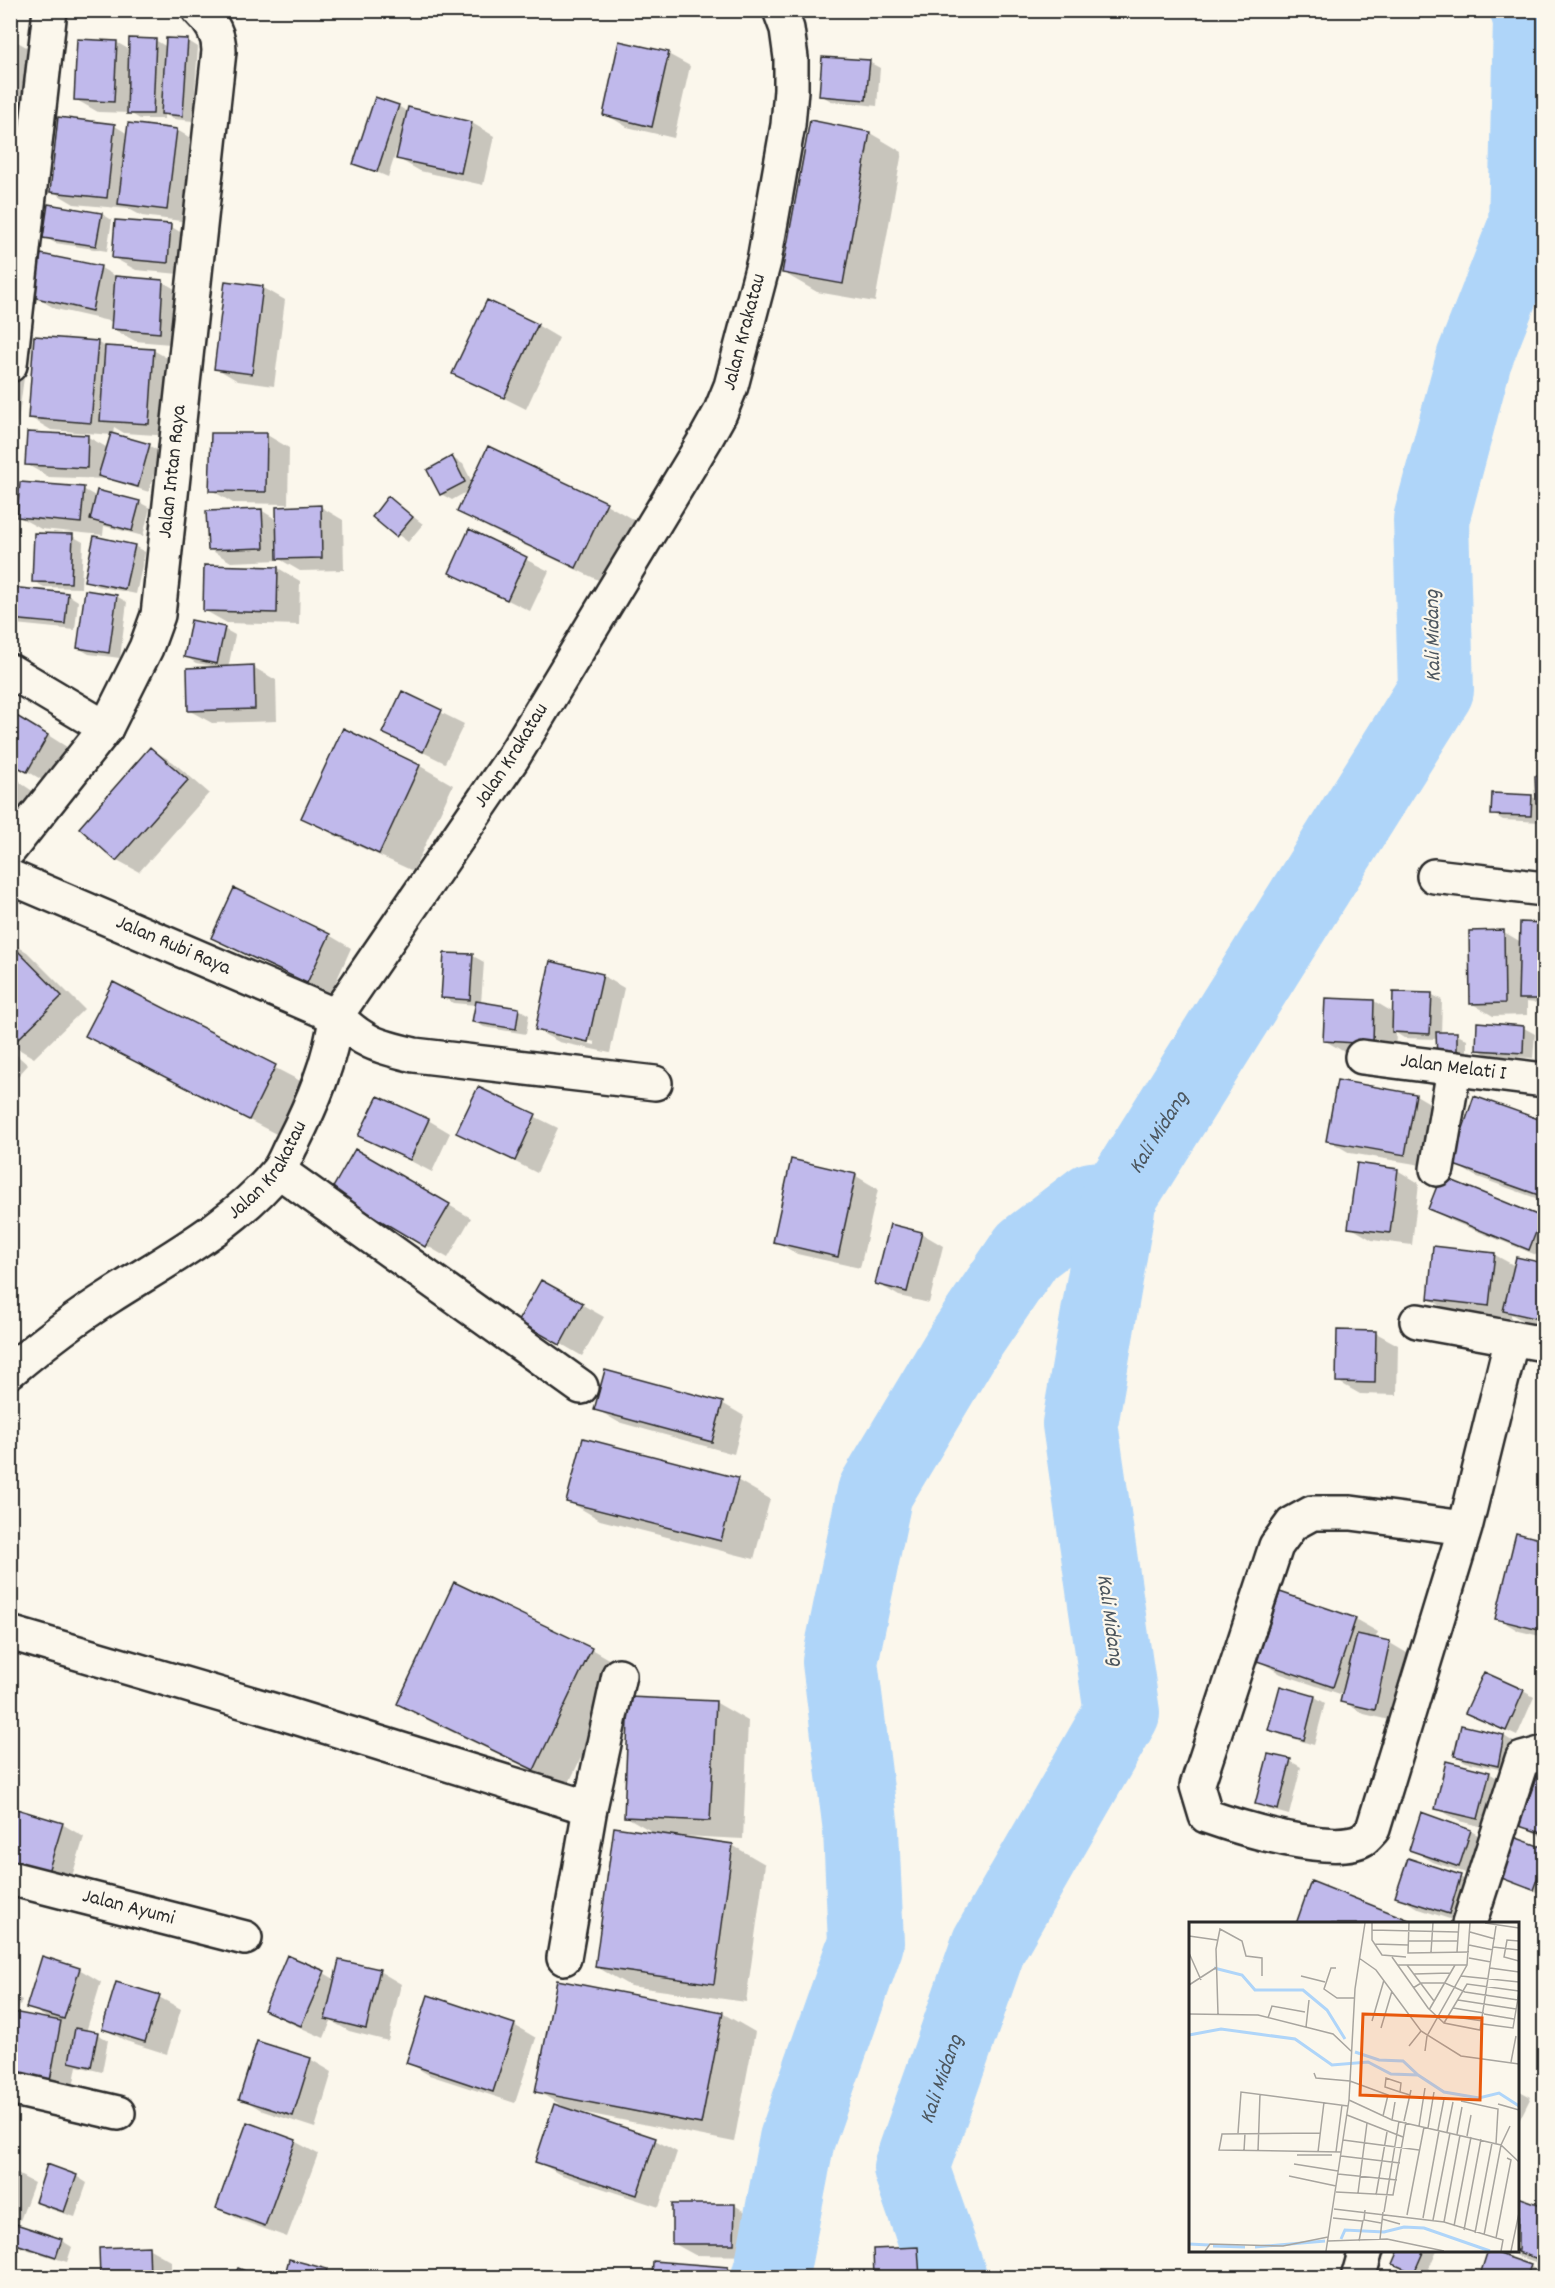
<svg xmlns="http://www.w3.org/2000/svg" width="1555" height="2288" viewBox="0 0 1555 2288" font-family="Dekko,sans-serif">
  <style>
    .shadow { fill: #0003; fill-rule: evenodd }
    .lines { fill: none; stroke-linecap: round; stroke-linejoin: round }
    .river { stroke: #afd5f9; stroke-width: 76 }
    .building { fill: #c0b9eb; stroke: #2b2b2b; stroke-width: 1.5 }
    .minor-casing { stroke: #2b2b2b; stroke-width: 38 }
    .minor { stroke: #fbf7ec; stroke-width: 33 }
    .labels { text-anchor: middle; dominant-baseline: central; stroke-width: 4.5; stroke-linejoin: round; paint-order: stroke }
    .street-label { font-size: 21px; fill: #2b2b2b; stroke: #fbf7ec }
    .water-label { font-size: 22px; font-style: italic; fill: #4c565e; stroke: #fbf7ec }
    .inset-river { fill: none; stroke: #afd5f9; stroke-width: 3 }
    .inset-road { fill: none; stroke: #a8a59f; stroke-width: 1.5 }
    .view { fill: #e8590c; fill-opacity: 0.15; stroke: #e8590c; stroke-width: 3 }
    .inset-edge { fill: none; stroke: #2b2b2b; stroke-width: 3 }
  </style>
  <rect width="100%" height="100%" fill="#fbf7ec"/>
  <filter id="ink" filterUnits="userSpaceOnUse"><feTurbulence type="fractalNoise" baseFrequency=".0167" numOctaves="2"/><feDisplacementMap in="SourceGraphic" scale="12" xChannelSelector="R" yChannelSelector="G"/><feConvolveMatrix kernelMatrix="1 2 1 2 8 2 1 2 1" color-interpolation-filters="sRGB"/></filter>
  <g filter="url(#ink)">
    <!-- shadow -->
    <path class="shadow" d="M10,38l24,13 -13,88 -11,-2z
      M155,40l12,7 20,-7 11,7 -5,74 -20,-2 -9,-5v5h-24l-10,-6 -32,-1 -23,-13 41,-57 14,8z
      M668,54l22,12 -16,72 -47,-11 -22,-13z
      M869,62l11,6 -3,38 -46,-5 -10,-6z
      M398,106l10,6 64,11 22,13 -11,49 -63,-14 -23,-13 2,-8 -2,-1 -9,28 -33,-14z
      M115,126l13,8 49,-4 22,13 -10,79 -47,-6 -13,-7 -55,-5 -22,-13z
      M870,133l32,19 -27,150 -58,-10 -33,-19z
      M10,152l16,9 -16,74z
      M102,214l10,6 -5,31 -52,-8 -10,-6z
      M170,226l22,13 -2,36 -54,-5 -22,-12z
      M10,246l31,18 2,-8 58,12 16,9 46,5 22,13 -3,50 -47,-4 -22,-12v-7l-57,-13 -21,-12 -22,161h-3z
      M262,287l23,13 -11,86 -36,-5 -22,-13z
      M537,325l22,13 -33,71 -72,-36z
      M98,343l8,4 47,3 23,13 -5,73 -47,-3 -10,-6 -1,8 37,11 10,6 -11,40 -41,-13 -59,-2 -23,-13 62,-27 20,11 4,-13 -61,-5 -22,-13z
      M212,434l55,1 22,13 -1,56 -55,-1 -22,-13z
      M452,458l11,6 9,18 134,22 33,19 -30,62 -117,-55 -33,-19 9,-20 -16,9 -11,-6z
      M83,489l14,8 42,5 11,6 -7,28 -39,-10 -1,9 -62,-6 -22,-12z
      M388,498l35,26 -15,18 -34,-25z
      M321,507l22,13 1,50 -44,1 -19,-11 -50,2 -22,-13 52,-39 16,10z
      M470,532l79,39 -19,40 -79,-39z
      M72,536l11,6 -2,46 -37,-1 -11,-6z
      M134,546l11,6 -9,42 -39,-8 -11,-6z
      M206,567l72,1 22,13 -1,44 -72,-2 -23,-13z
      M10,589l57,5 11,7 -3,29 -60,-6 -5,-3z
      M116,596l11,6 -7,56 -31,-4 -11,-6z
      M224,629l11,6 -7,33 25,-1 23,13 1,41 -65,2 -22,-12 27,-44 -21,-4 -11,-7z
      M402,693l62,31 -19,39 -61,-30z
      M32,725l38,24 -21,35 -39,-23z
      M344,730l76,36 33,19 -40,86 -77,-35 -33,-19z
      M151,749l22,13 36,31 -70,79 -22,-12 -36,-32z
      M10,776l30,20 -30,42z
      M1536,777h8v29l-2,-1 -1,17 -38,-2 -10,-6 38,-18 6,4z
      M1522,924l22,1v79l-17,-2v13l-34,1 -22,-13 33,-71 17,10z
      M329,935l22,13 -21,47 -95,-45 -22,-13z
      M10,942l17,10 57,57 -50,49 -24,-14z
      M473,956l11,6 -3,41 38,6 10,6 -3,19 -42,-7 -10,-6 2,-16 -23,-2 -10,-6z
      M602,975l22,13 -14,65 -51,-11 -23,-12zM558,1034l37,8v3l-37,-8z
      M114,984l194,101 -26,52 -162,-83z
      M1431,994l11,6 -1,34h15l11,6v25l-29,-26 -34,-1 -8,-5 -1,22 -49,-2 -22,-13 50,-39 20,12z
      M1479,1024l45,4 11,6 -2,24 -45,-3 -11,-6z
      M10,1049l18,16 -18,20z
      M479,1089l79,39 -21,45 -79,-40z
      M1416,1095l22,13 -11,58 -77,-13 -22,-13z
      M1475,1098l69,25v78l-69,-25 -22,-13z
      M428,1120l22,13 -18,39 -72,-37z
      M356,1151l115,67 -23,40 -115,-67z
      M1397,1170l22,13 -7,62 -40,-5 -22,-13z
      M856,1176l22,13 -18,79 -63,-14 -22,-13z
      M1442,1178l102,42v38l-92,-37 -22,-13z
      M921,1233l22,13 -14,57 -30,-7 -22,-13z
      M1495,1255l20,11 2,-8 27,7v62l-17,-4 -16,-9v4l-60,-7 -22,-12z
      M542,1282l62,35 -22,39 -62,-36z
      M1376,1333l22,12 -1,50 -37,-1 -23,-13z
      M722,1403l22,13 -10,38 -116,-32 -22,-13z
      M737,1480l33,19 -16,60 -154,-39 -32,-19z
      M1517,1535l27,7v95l-25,-6 -22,-13z
      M1355,1619l23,13 -3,7 15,4 22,13 -15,66 -33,-8 -22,-13 1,-6 -62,-21 -22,-13z
      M591,1649l33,19 -57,119 -136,-65 -33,-19z
      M1281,1688l34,9 10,6 -11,42 -33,-10 -11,-6z
      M1523,1691l11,6 -17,39 -39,-18z
      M715,1702l33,19 -5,118 -60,-3v2l49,7 33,19 -19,138 -116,-16 -33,-19 61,-132 -33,-19z
      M1462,1727l42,9 11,7 -7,28 -42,-9 -10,-6z
      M1290,1761l11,6 -12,48 -22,-6 -11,-6z
      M1541,1768l3,2v68l-23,-13z
      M1489,1773l22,13 -11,45 -41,-10 -22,-13z
      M10,1809l52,15 22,13 -14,46 -60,-18z
      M1471,1831l22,13 -12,34 -48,-16 -22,-13z
      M1515,1839l29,11v45l-43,-18z
      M1460,1877l22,12 -17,35 -46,-15 -22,-13z
      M79,1969l22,13 -15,50 11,2 11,6 -6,32 -25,-6 -5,27 -46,-8 -16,-59v-32l12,6 -6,14 35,6 -23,-13z
      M379,1971l22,13 -13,57 -39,-10 -18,-10 -7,17 -36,-16 -22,-12 58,-37 12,7z
      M159,1997l22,12 -14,45 -41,-13 -22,-12z
      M722,2013l33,19 -21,110 -153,-30 -1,2 75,26 22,12 -18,55 -100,-33 -22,-13 29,-53 -29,-17z
      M514,2025l22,13 -21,65 -86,-28 -22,-13z
      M310,2059l22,13 -17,56 -52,-17 -22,-13z
      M1518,2090l13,7 -13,26z
      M248,2124l48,18 22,12 -31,83 -47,-17 -22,-13z
      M10,2170l24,13 -16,43 43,14 11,7 -5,15 -45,-14 -10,-6z
      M76,2176l11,7 -12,34 -28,-9 -11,-6z
      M1518,2199l26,9v57l-44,-15h18z
      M734,2205l22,13v38l-61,-1 -22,-12z
      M148,2248l23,13v17h-70z
      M918,2248l10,6 2,24h-54z
      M1401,2250h36l-12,27 -19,-8z
      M1530,2266l11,7 -2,5h-58z
      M727,2268l17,10h-91z
      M326,2271l12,7h-52z"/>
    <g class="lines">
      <!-- river -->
      <g class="river">
        <path d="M769,2278l4,-14 24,-125 69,-196 -5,-113 -21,-168 35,-170 89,-149 63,-93 65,-50 27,-3"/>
        <path id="s1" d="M949,2278l-38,-110 78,-223 133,-232 -42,-289 39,-227 317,-507 -5,-170 43,-161 52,-133 5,-206 -3,-10"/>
      </g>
    </g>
    <!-- building -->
    <path class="building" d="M129,38l27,1 -3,75h-26z
      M166,38l22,1 -5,77 -22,-2z
      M77,39l40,2 -3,61 -40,-2z
      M619,41l50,11 -17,75 -49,-12z
      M822,57l48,3 -4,40 -47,-4z
      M375,97l24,8 -22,67 -24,-8z
      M408,107l64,15 -11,51 -65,-14z
      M58,117l57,7 -8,74 -57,-6z
      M810,120l60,12 -27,152 -61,-11z
      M128,123l49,6 -10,81 -49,-6z
      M48,204l54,9 -6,33 -53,-8z
      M115,220l56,4 -3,39 -56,-5z
      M41,254l60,12 -9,45 -60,-14z
      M115,276l48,4 -3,53 -49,-4z
      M225,281l38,5 -11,88 -38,-5z
      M487,300l51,24 -34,74 -52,-24z
      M34,336l64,5 -7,82 -63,-5z
      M105,346l49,3 -5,75 -49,-3z
      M27,432l61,3 -1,33 -62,-3z
      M111,433l39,11 -12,43 -40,-11z
      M211,433h56l-1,59 -57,-1z
      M488,446l119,56 -31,66 -119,-56z
      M452,456l13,26 -25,13 -13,-25z
      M20,482l64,5 -3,36 -64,-6z
      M97,490l43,11 -8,30 -42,-11z
      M388,496l25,21 -17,20 -24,-20z
      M321,505l1,53 -45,1 -1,-52z
      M262,509l2,39 -56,2 -2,-39z
      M469,529l58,28 -20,43 -58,-27z
      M34,533l39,1 -2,49 -39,-1z
      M94,536l41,9 -10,44 -41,-8z
      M204,565l74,2 -1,46 -74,-2z
      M10,587l58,6 -3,31 -55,-5z
      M85,590l32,5 -8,58 -32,-5z
      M191,620l34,7 -8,37 -33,-7z
      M254,665l1,44 -67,2 -1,-43z
      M402,691l40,19 -19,42 -41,-19z
      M10,712l38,23 -21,37 -17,-9z
      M343,728l77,37 -41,89 -78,-36z
      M150,747l38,33 -72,81 -37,-33z
      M1535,776h9v27h-8z
      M10,777l9,5 -9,12z
      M1492,793l40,2 -1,21 -40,-1z
      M234,888l96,46 -23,49 -96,-45z
      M1520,922l24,1 -2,76h-24z
      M1504,930l1,73 -35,1 -1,-73z
      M10,943l52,53 -51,50h-1z
      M444,953l29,1 -3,46 -29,-2z
      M550,961l53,13 -15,68 -53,-12z
      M113,982l163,83 -27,55 -164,-84z
      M1393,992l39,1 -2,41 -38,-2z
      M1325,998l49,2 -1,44 -50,-3z
      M476,1001l43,7 -3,21 -44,-7z
      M1477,1022l47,4 -1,27 -47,-3z
      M1436,1032h21v27h-20z
      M1337,1080l79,14 -11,61 -79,-14z
      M478,1087l58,27 -21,47 -59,-28z
      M378,1096l51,23 -19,41 -52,-24z
      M1474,1096l70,25v76l-93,-33z
      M355,1149l95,55 -25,43 -94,-56z
      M791,1159l65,15 -18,83 -65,-15z
      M1357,1163l41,6 -8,64 -42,-5z
      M1441,1176l101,41 -13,33 -101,-41z
      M890,1224l32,8 -15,60 -32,-8z
      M1433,1246l62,7 -6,53 -61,-7z
      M1516,1257l28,6v57l-41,-9z
      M541,1280l42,23 -23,42 -42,-24z
      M1337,1330l39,1 -1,52 -39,-1z
      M605,1370l118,32 -11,40 -118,-32z
      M583,1438l155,40 -17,63 -155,-39z
      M1516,1533l28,7v83l-1,8 -48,-12z
      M454,1582l138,66 -58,122 -137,-66z
      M1280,1592l76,26 -23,69 -76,-26z
      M1357,1634l33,7 -15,69 -35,-8z
      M1484,1672l40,18 -18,41 -41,-18z
      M1280,1686l35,10 -11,44 -36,-10z
      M629,1697l87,4 -6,120 -86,-4z
      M1461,1725l43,10 -6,31 -44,-10z
      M1268,1754l23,5 -13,51 -23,-6z
      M1446,1761l44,11 -12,47 -43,-10z
      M1540,1767l4,1v66l-25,-8z
      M10,1807l53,16 -15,49 -38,-12z
      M1421,1812l50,18 -12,37 -50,-17z
      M614,1827l119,17 -19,140 -119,-17z
      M1514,1837l30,11v12l-11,30 -34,-13z
      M1408,1858l53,17 -12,39 -54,-17z
      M1311,1881l98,39 13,4h-126z
      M287,1955l38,16 -24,55 -37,-16z
      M42,1956l38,12 -16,51 -38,-11z
      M339,1960l41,9 -14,60 -41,-10z
      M557,1980l166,32 -22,112 -166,-32z
      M116,1982l44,13 -15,47 -43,-13z
      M428,1995l87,29 -22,68 -87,-29z
      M13,2012l48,9 -11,60 -40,-7v-47z
      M75,2028l23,4 -7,35 -22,-5z
      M257,2041l54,17 -18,58 -54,-17z
      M554,2104l102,34 -19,57 -102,-33z
      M247,2122l49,18 -31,86 -49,-18z
      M47,2164l30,11 -13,37 -29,-10z
      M1518,2197l26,9v55l-32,-11h6z
      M672,2204h63l-1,40h-62z
      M16,2224l46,15 -6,18 -46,-15z
      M149,2246l1,32h-50l-1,-30z
      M918,2247l2,31h-46l-1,-29z
      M1399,2250h25l-10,23 -21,-9z
      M1488,2250l43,15 -5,13h-47z
      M289,2259l38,10 -3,9h-40z
      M653,2261l75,6 -1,11h-75z
      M238,2268l12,5 8,5h-25z"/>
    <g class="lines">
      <!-- minor casing -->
      <g class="minor-casing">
        <g id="minor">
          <path d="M10,365l40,-355"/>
          <path d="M10,671l96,57"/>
          <path id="s2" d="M10,849l96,-121 40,-80 12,-33 61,-564c0,-16 -8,-30 -20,-41"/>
          <path d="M1434,876l110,13"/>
          <path id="s3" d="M10,877l326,139c28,27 41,30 78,39l241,28"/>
          <path id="s4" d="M1362,1057l182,23"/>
          <path d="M1437,1169l17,-100"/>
          <path d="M279,1171l302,216"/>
          <path d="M1417,1321l127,23"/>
          <path id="s5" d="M10,1371c32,-27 64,-52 99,-74 56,-36 125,-72 168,-125 6,-7 10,-19 15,-28 20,-40 39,-83 44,-128l176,-257 193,-319 15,-27 11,-27 33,-125 24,-136 3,-35v-32l-4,-29 -7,-19"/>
          <path d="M1465,1528l-114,-15h-39l-20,11 -16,22 -79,240 9,30c31,11 128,41 157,23 3,-2 7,-7 10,-10l92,-301 47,-190"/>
          <path d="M10,1633l269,79 311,96 -26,150"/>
          <path d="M590,1808l29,-133"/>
          <path id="s6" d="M10,1878l235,60"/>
          <path d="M1469,1924l53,-165 22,-6"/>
          <path d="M10,2088l108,25"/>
          <path d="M1358,2278l8,-28"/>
        </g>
      </g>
      <!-- minor -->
      <use href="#minor" class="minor"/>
    </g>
  </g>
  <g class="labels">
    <!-- street labels -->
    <g class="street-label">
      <text stroke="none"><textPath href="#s5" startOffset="1302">Jalan Krakatau</textPath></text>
      <text stroke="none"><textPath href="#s2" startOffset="423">Jalan Intan Raya</textPath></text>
      <text stroke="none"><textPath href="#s5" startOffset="816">Jalan Krakatau</textPath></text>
      <text stroke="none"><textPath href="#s3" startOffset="177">Jalan Rubi Raya</textPath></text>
      <text stroke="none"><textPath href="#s4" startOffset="92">Jalan Melati I</textPath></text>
      <text stroke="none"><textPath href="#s5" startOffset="330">Jalan Krakatau</textPath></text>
      <text stroke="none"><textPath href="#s6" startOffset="122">Jalan Ayumi</textPath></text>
    </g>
    <!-- water labels -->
    <g class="water-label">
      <text transform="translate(1434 636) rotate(-91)">Kali Midang</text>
      <text stroke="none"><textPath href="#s1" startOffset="1218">Kali Midang</textPath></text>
      <text transform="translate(1109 1620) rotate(82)">Kali Midang</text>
      <text stroke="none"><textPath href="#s1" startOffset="210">Kali Midang</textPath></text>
    </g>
  </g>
  <!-- overview -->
  <g transform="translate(1189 1922)">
    <rect width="330" height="330" fill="#fbf7ec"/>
    <path class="inset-river" d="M25,46l28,7 13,15h48l24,20 18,29M0,113l32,-6 74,10 37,26 36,-3 23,12 27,1 26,17 35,6 20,-5 20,13M166,130l24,8 24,1 15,14M152,317l4,-9 39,2 20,-5 20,1 66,23M0,322l20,1M24,324l32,1M66,325l70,-6"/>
    <path class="inset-road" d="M183,1v17l10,15 24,2M220,1l-1,30 61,-1M296,1l34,5M183,8l86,2M281,10l25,7M0,14l28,4M219,19h49M330,19l-12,-1 -3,17 15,4M186,22l33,1M280,23l24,5M304,25l26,3M242,30l2,-29M268,30l2,-29M0,31l12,27M203,35l36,51 16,15 36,7 16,-104M170,36l17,12 45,61 40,25 58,8M280,36l22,4M208,43h70M218,43l27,36M147,46h-5l-7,21 13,9h17M301,46l29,4M225,52l36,-1M112,54l24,6M272,54l58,6M0,63l28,-18M224,66l8,-5h24l20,9 53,8M269,78l58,9M264,86l31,5M240,88l26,-45M0,92l69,1 75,19 18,17M29,92l-2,-65 4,-20 22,12 4,15 16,2v18M295,92l30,5M259,94l35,5M79,96l4,-12 33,6M183,99l12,-41M255,101l23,-39 52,7M294,102l30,4 6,-36M117,105l3,-27M192,106l11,-37M220,124l12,-15M236,129l2,-15 40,-71 3,-42M322,140l5,-26M125,151l2,5 34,3 38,14 -5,21M211,170l1,-9 -15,-5 -1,9 15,5 10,3M160,178l43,20 109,25 18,17M272,179l37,8 -2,35M309,182l21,6M158,193l56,22M203,198l3,-18M215,199l7,-31M230,204l6,-38M239,206l6,-36M249,208l6,-31M258,210l6,-30M49,211l3,-41 107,14M131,211l-98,1 -3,16 122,2M268,212l5,-27M278,214l4,-21M154,218l76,10M55,229l1,-18M69,229l2,-57M129,230l6,-50M147,230l6,-47M108,233h35M152,234l59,7M105,242l44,7M149,252l59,6M100,254l47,10M147,270l57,3 13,-73M169,271l9,-70M187,273l11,-63M145,287l110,13 59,18 -2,11M176,288l-1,10 17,3M195,290l15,-91M218,293l17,-88M144,296l29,3M234,296l16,-87M193,297l18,5M244,298l17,-87M255,300l16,-87M265,304l17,-89M275,308l17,-91M286,311l17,-90M295,313l17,-90 9,-19M307,316l15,-78 -4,-2M191,317l3,-27M139,319l59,-2 57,12M170,319l4,-21M16,329l5,-7 73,2 45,-9M137,329l23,-151 6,-111 10,-66M322,329l8,-38"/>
    <path class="view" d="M174,92l119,4 -2,82 -120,-5z"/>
    <rect width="330" height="330" class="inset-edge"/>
  </g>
  <!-- margin -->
  <rect width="1555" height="2288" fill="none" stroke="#fbf7ec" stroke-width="36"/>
  <rect x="18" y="18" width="1519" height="2252" fill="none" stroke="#2b2b2b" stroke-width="2" filter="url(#ink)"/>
</svg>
